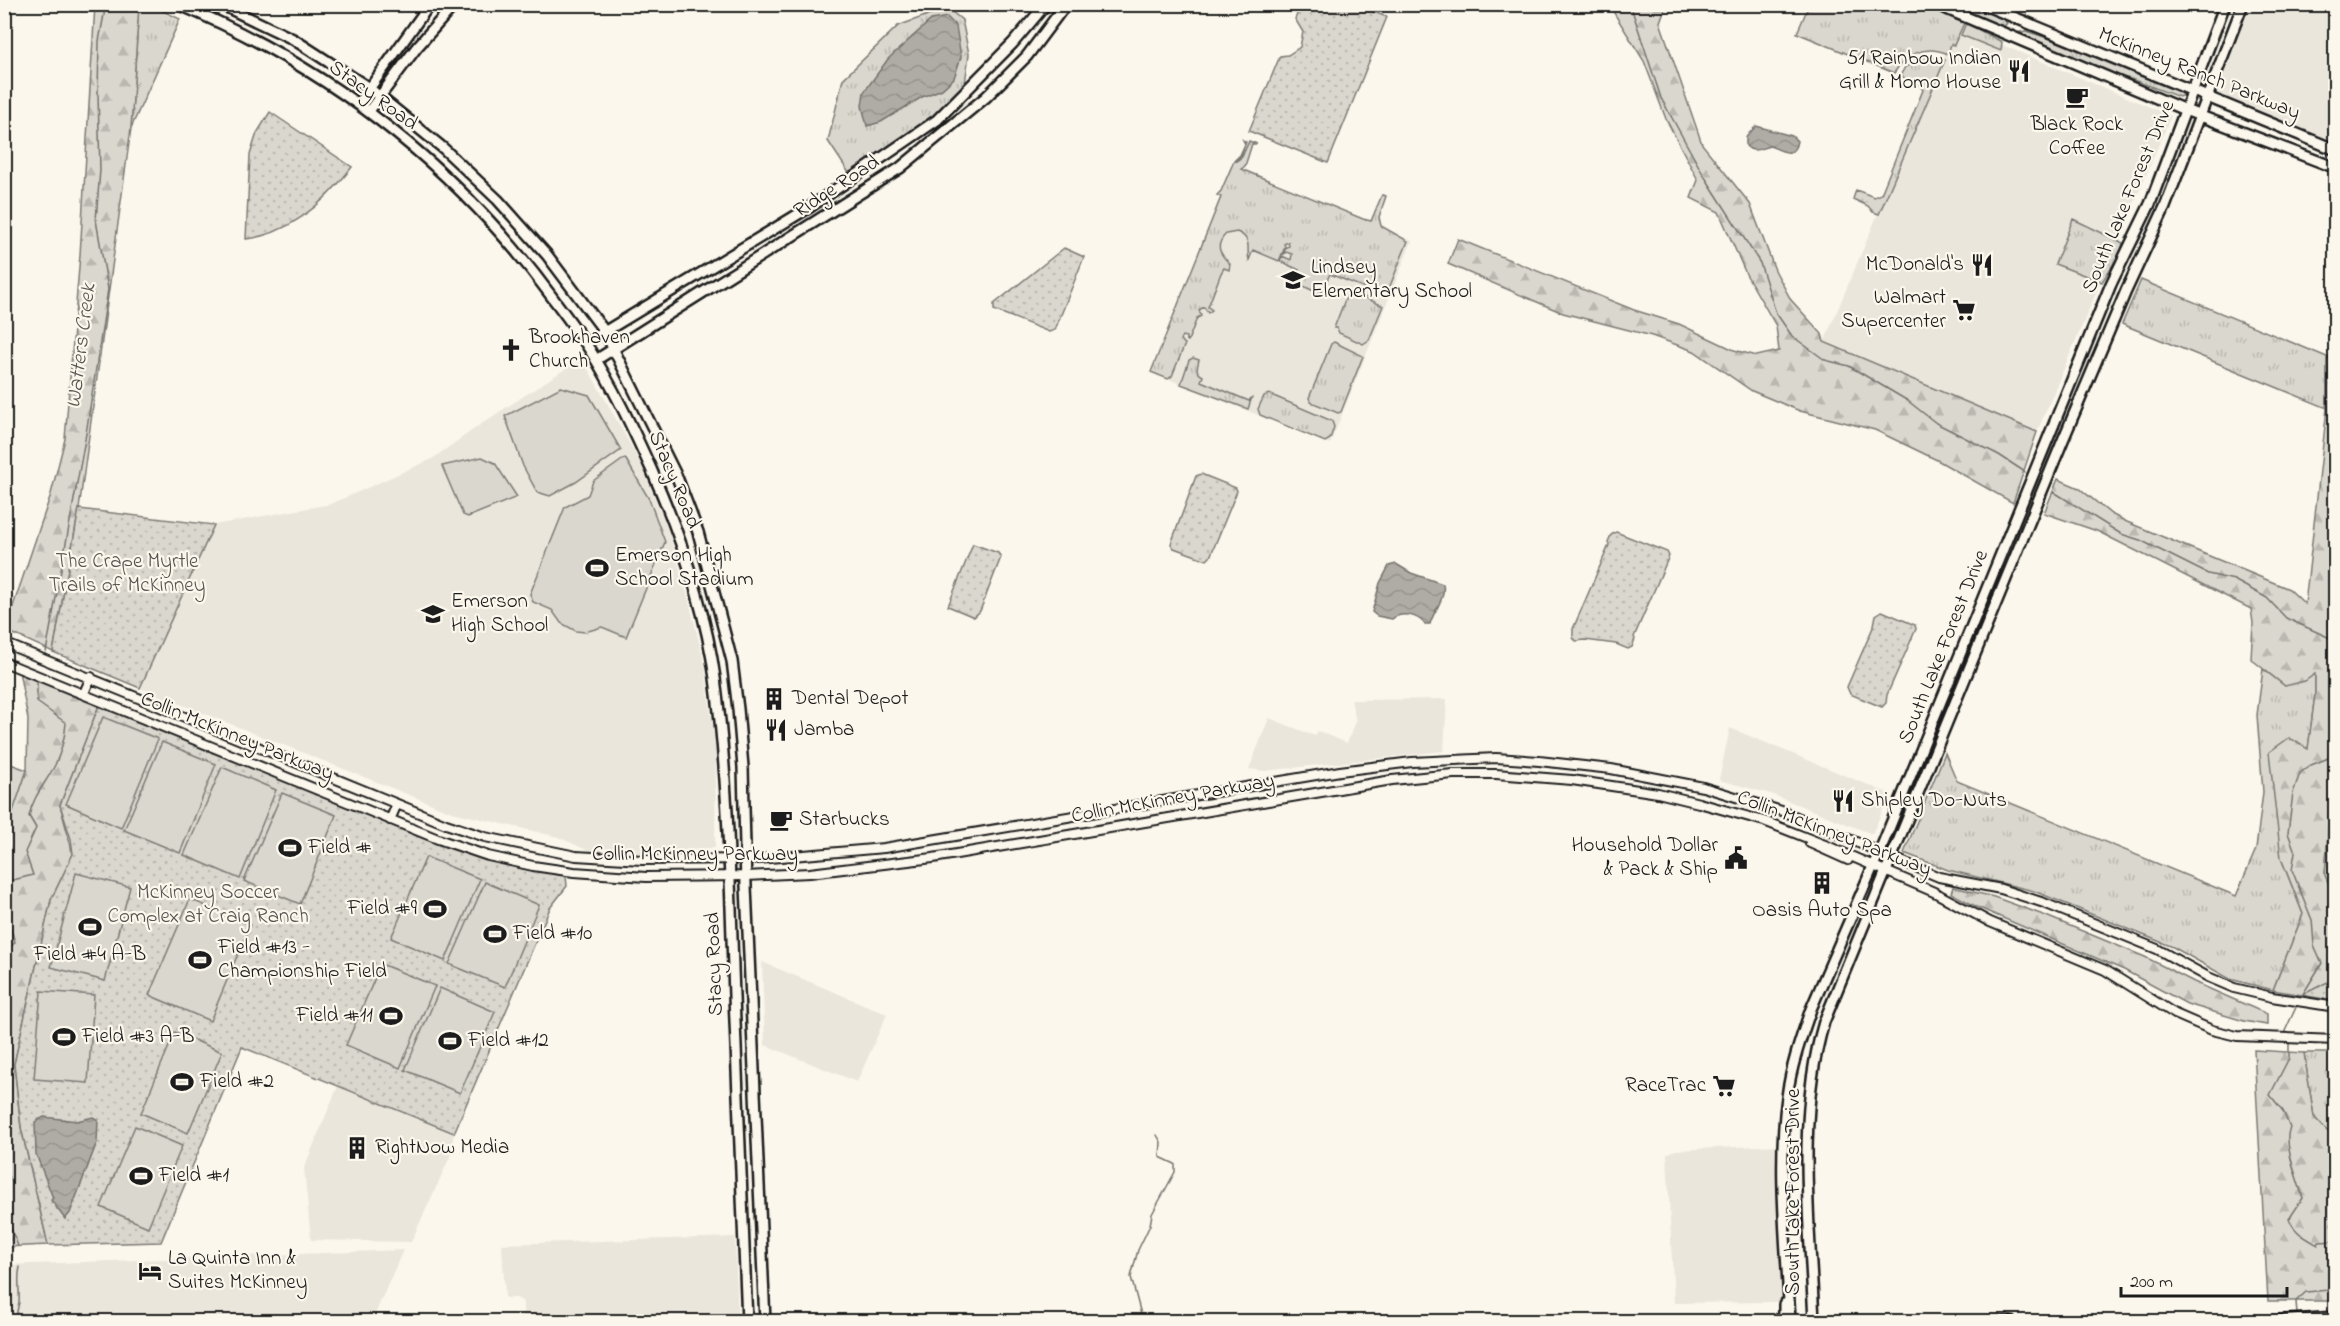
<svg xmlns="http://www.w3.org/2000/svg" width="2340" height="1326" viewBox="0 0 2340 1326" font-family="'Indie Flower',sans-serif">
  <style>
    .built { fill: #eae6dc }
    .grass { fill: url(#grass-tufts); stroke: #7b7a75; stroke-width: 1.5 }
    .forest { fill: url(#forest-firs); stroke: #7b7a75; stroke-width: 1.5 }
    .park { fill: url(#park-dots); stroke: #7b7a75; stroke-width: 1.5 }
    .garden { fill: #dad7ce; stroke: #7b7a75; stroke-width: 1.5 }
    .water { fill: url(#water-waves); stroke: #74726e; stroke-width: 1.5 }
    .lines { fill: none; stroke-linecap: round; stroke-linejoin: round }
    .stream { stroke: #74726e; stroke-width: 1.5 }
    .minor-casing { stroke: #1c1c1c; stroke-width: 12 }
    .major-casing { stroke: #1c1c1c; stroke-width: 14 }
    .minor { stroke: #fbf7ec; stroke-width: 8 }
    .major { stroke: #fbf7ec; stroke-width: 9 }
    .labels { text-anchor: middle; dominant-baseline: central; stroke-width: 4.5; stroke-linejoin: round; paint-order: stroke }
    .poi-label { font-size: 21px; fill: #1c1c1c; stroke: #fbf7ec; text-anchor: start }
    .street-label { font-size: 21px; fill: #1c1c1c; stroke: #fbf7ec }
    .park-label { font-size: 21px; fill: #555451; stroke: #fbf7ec }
    .water-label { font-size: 22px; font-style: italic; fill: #575653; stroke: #fbf7ec }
  </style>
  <defs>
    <pattern id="grass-tufts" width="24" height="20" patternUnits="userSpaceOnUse" patternTransform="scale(1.5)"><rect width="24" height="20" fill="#dad7ce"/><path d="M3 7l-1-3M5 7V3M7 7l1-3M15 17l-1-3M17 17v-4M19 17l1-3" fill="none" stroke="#bab8b0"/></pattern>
    <pattern id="forest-firs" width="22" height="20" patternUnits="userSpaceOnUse" patternTransform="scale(1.5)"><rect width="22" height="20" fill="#dad7ce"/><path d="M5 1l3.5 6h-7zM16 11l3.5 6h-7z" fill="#bab8b0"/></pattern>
    <pattern id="park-dots" width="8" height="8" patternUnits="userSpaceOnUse" patternTransform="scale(1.5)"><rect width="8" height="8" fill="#dad7ce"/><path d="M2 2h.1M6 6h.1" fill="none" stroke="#bab8b0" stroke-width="1.8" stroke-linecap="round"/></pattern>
    <pattern id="water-waves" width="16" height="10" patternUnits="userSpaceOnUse" patternTransform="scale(1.5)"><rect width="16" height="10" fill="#afaca5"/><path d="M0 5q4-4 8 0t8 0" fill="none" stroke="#96938d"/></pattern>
  </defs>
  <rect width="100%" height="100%" fill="#fbf7ec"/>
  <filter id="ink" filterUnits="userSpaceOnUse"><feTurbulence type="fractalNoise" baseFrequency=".0167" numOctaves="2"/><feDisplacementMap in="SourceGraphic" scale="12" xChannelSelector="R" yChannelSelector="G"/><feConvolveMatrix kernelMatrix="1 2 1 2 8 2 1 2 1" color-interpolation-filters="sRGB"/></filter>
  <g filter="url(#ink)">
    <!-- built -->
    <path class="built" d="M2249,5h86v139l-115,-47 -3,-11z
      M1957,26l214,90 -134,316 -213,-90z
      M1240,171l172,70 -82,203 -179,-72 80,-197z
      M582,358l58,104 29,71 19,64 17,69 11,87 -1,95 -75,6 -51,-3 -31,-14 -106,-25 -312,-124 74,-163 117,-21 101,-45 52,-37z
      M1447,699l-3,52 -179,20 -16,-2 20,-51 46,18 3,-5 29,12 9,-22 -5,-21z
      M1730,728l160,66 -18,40 -101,-40 -52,-14z
      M762,962l125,52 -30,68 -92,-37z
      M338,1086l116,47 -4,24 -39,85 -100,-2 -7,-72z
      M1778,1145l4,157 -108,1 -7,-149 8,-4z
      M735,1237l3,84h-215v-19l-6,-4h-12l-3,-54z
      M403,1250l-31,71h-367v-56z"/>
    <!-- grass -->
    <path class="grass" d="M139,5h12l29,14 -49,109z
      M1809,5h115l33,13 -1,2 8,3 -10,22 -3,-1 -3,10c-23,-10 -42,0 -54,19l-97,-40z
      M1945,5c18,0 51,1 62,18l-4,5z
      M947,8l15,12 7,34 -5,37 -68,53 -47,29 -21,-32 15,-62 55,-53z
      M1966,23l36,19 -1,9 -40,-16z
      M2026,31l58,19 93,39 6,6 -4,2 -48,-18 -22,-4 -85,-38 -4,-5z
      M1925,56l20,4 -66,154 -6,-2 -5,-6 -15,-7 3,-9 18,7 7,-3 42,-104 -4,-6 -19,-8 5,-9z
      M1243,140l3,2 -5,14 -6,6 7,-5 7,-16 8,3h-5l-7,22 -4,3 122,50 8,2 11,-26 4,1 -7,21 2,9 27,15 -20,50 -6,4 -52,-21 -10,20 -25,-12 4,-12 -19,-9 2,-5 9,4 1,-6 -6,-2 -3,3 3,-8 3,-1 -1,-4 -4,2 1,3 -6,14 -26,-11 -4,10c-3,-12 4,-21 -12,-28l-11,2c-12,12 -6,20 4,30l-1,6 -5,-2 -3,5 -13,34 4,3 -4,3 -4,-6 -5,3 2,6 -4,2 -9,23 -2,-1v-3l-4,-1 -2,4 5,4 -13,32 -4,3 -17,-7 70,-175 -4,-2 4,-4 13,-30 6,-6 5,-11z
      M2073,219l50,24 -2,9 -19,30 -47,-18z
      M2141,280l186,77v51l-205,-84z
      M1355,293l28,13 -14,34 -6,4 -24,-11 -2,-5h-3l12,-31z
      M1334,342l29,14 -22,56 -3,1 -27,-11 -2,-4 22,-54z
      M1193,358l6,2c-2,8 -4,12 4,16l-2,5 48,20 3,-4 -4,12 -67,-25 8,-24z
      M1269,394l63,27 2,6 -4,12 -5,3 -65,-27 -2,-6 6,-13z
      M2263,669l22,17 30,-13v21l-7,56 -27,108 22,56 -30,76 -43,-11 -57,-32 -139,-56 -86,-21 -44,-17 41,-100 12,28 279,115 20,-47 7,-57 -6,-77z
      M2304,1053h31v83l-8,-5 -13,-14z"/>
    <!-- forest -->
    <path class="forest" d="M1664,4l2,1 -6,17 42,122 48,60 25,66 16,30 31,34 2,8 213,90 -24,71 -76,-43 -62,-30 -75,-19 -48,-20 -58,-40 -42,-15 -89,-23 -115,-49 10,-25 176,71 45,14 55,26 23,6 22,-5 -3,-25 -30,-52 -27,-62 -28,-14 7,-18 -32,-61 -22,-58 -30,-48 -2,-8z
      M95,5h44l-8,123 -52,381 -26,143 -48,-22 46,-136 14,-55 15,-184z
      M2335,347l1,441 -5,7 -6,80 11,24 -1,77 -5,5 -28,14 -29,-5 30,-76 -22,-56 -12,-106 20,-14 19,11 7,-55v-20l-10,7 -20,5 -34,-27 2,-36 -2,-14 -154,-78 -53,-18 14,-34 21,9 32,26 16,8 162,67 16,15 22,-196v-48z
      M19,671l81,32 -40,102 13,49 -22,46 -37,164 7,63 27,118 -43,2 -1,-412 23,-65 1,-51z
      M1953,887l41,10 52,19 99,41 49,25 73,32v11l-23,-4 -57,-17 -63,-34 -147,-63 -26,-14z
      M2254,1050l50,3 10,64 13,14 8,5v165h-67z"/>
    <!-- park -->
    <path class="park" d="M1301,5h54l32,12 -59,146 -79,-32 31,-75 8,-1 12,-8 3,-15 -8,-13z
      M270,112l82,55c-26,34 -62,67 -106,72l4,-84 7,-22z
      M1064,248l20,9 -29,73 -6,2 -55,-22v-6z
      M1201,474l35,14 1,3 -27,66 -3,3 -33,-12 -3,-4 25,-68z
      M79,509l135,16 -74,163 -87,-36z
      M1616,532l51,20 2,4 -35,81 1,2 -3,8 -4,2 -12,-5 -31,-4 -9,1 -3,-3v-9l36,-84 -1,-3 3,-7z
      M973,544l25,9 3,4 -21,54 -6,6 -26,-11z
      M1882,611l33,14 1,4 -29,66 -1,8 -4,4 -32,-13 -3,-7 27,-62 2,-10z
      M100,703l374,152 92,21 1,10 -17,22 -96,225 -212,-86 -81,195 -113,3 -27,-118 -7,-63 37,-164 22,-46 -2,-15 -11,-34z
      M2335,788v111l-10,-24 6,-80z
      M2335,976v25l-33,-6 28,-14z"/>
    <!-- garden -->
    <path class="garden" d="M561,387l28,8 32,55 -45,32 -26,14 -13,-4 -14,-26 -18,-50z
      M482,457l13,6 22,34 -49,20 -5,-2 -21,-49z
      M625,458l24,41 16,43 -39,95 -24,-10 -17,5 -9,-1 -15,-8 -9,-13 -19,-8 -3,-8 35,-87 23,-12 5,-14z
      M103,717l55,22 -37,89 -55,-24z
      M162,742l54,22 -36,89 -56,-23z
      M5,762l22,8 -22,65 -1,-73z
      M222,767l54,23 -36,89 -56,-24z
      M282,793l54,22 -36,89 -56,-23z
      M426,857l54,22 -35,82 -54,-23z
      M76,873l54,14 -25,94 -54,-14z
      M485,882l54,23 -34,82 -56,-23z
      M190,899l60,26 -40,96 -61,-26z
      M381,964l54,22 -35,82 -54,-23z
      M440,988l55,24 -35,81 -55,-23z
      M41,991l53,4 -6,88 -54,-4z
      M175,1032l47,20 -34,81 -47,-20z
      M135,1126l47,20 -34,81 -47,-20z"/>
    <!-- water -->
    <path class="water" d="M947,17l9,9 5,31 -7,21 -12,11 -20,8 -41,25 -14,4 -5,-20 2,-14 24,-33 43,-39z
      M1756,126l36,10 5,5c-3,19 -16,9 -27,5 -10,2 -16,8 -24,0v-9z
      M1396,564l15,9 32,11c3,15 -10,28 -13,40h-5c-8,-9 -23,-13 -33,-5l-15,-3 -5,-4 8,-29 9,-17z
      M44,1117l33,4 16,-4 5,3 -1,22 -27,71 -5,6 -14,-19 2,-2 -17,-44 -1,-32z"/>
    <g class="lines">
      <!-- stream -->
      <path class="stream" d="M1630,4l31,94 42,76 57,89 16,50 16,23 33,24 24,6 59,35 28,22 63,32 26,17
        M2054,492l67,42 19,6 68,34 26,6 33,18 19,20 44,20 6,8
        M2330,638l-1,-20 6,-37 1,-47
        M46,652l40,-218 22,-145 -12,-69 4,-50 -2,-76 1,-53 7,-37
        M4,886l5,-5 24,-6 -8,-23 11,-24 -7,-12c4,-20 17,-33 26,-51 6,-13 10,-28 11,-42l-29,-21v-22
        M4,908l11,34 -11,13
        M4,971l4,2 1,13 -5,6
        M2300,999l22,-36 -8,-18 -2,-25 -20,-50 3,-18 -7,-19 5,-40 7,-20 11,-8 15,-6 10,-9
        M2286,1035l-1,-4 13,-28
        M2289,1042v16l-19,37 13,16 7,17c-8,14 9,55 13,70l-14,21c6,14 17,19 29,26l1,-3 17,-1
        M4,1211l14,35
        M2297,1315l-1,-14 10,-9 23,-2 7,-5
        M17,1322c-2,-8 1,-13 2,-20 1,-12 -2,-23 1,-35
        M1143,1322l-12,-45 7,-27 12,-25 2,-11 23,-42v-8l-15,-7 1,-15 -4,-7"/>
      <!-- minor casing -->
      <g class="minor-casing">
        <path id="minor" d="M4,643l442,181 39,13 91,19 66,4 116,-1 126,-11 456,-77 72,-9 84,-4 43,3 72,8 92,18 82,25 154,65 62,12 43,14 113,46 51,28 26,11 38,9 64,10
          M4,662l434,177 50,17 45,10 41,6 72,5 100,-1 64,-3 123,-15 459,-78 61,-6h43l76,6 86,13 41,10 65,18 61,24 109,47 56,30 115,48 70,44 37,16 25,6 99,4
          M84,693l7,-16
          M390,820l7,-16
          M1810,843l38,17"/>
      </g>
      <!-- major casing -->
      <g class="major-casing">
        <path id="major" d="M178,4c150,63 277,161 374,293 12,16 25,33 36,50 25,39 45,82 64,124 29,66 53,136 63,207 14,105 15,212 19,318 4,108 8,217 13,326
          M220,4l73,35 76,49 74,60 55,52 49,55 58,77 72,145 21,55 23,87 11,42 6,48 5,58 3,119 19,436
          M1935,4l250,106 151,58
          M1982,4l354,146
          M359,103l71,-99
          M369,111l48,-64 38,-43
          M586,343l224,-136 127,-87 76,-77 33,-39
          M596,360l304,-192 86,-71 41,-41 39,-52
          M1776,1322l8,-8v-10
          M1790,1322c-3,-72 -13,-155 -3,-225 4,-31 14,-59 24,-88l73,-168 227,-557 39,-80 75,-200
          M1814,1322c-4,-99 -18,-205 10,-300l239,-582 63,-149 39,-84 78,-203
          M1970,1322h41
          M2261,1322l75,-5"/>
      </g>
      <!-- minor -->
      <use href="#minor" class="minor"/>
      <!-- major -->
      <use href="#major" class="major"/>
    </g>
  </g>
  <!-- icons -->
  <defs>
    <g id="restaurant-bare" transform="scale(1.8)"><path d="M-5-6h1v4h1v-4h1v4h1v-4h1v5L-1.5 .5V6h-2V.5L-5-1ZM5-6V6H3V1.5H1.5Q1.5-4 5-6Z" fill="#1c1c1c" stroke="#fbf7ec" stroke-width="2.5" paint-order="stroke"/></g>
    <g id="cafe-bare" transform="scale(1.8)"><path d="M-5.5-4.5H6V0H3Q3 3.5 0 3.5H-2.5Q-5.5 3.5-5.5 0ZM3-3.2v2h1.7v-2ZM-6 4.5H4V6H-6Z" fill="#1c1c1c" stroke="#fbf7ec" stroke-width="2.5" paint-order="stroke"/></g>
    <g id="school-bare" transform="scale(1.8)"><path d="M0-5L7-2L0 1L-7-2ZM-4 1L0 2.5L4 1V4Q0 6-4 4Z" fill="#1c1c1c" stroke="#fbf7ec" stroke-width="2.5" paint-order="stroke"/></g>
    <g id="supermarket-bare" transform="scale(1.8)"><path d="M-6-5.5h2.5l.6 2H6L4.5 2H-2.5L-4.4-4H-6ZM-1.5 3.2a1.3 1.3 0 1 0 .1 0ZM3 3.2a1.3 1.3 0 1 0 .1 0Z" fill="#1c1c1c" stroke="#fbf7ec" stroke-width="2.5" paint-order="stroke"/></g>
    <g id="church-bare" transform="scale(1.8)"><path d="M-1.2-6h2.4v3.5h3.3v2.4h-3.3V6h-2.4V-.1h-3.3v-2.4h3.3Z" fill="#1c1c1c" stroke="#fbf7ec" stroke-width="2.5" paint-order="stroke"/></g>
    <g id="stadium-bare" transform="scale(1.8)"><path d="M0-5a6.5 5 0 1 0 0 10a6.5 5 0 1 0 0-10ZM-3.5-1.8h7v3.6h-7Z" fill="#1c1c1c" stroke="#fbf7ec" stroke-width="2.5" paint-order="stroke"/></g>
    <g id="building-bare" transform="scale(1.8)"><path d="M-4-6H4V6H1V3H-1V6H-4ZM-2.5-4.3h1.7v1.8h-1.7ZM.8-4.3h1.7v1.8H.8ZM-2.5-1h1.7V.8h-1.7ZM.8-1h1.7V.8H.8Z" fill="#1c1c1c" stroke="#fbf7ec" stroke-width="2.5" paint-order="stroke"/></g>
    <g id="civic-bare" transform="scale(1.8)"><path d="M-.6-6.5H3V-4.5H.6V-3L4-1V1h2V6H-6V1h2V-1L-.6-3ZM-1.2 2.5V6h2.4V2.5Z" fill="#1c1c1c" stroke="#fbf7ec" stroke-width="2.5" paint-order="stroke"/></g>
    <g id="hotel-bare" transform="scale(1.8)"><path d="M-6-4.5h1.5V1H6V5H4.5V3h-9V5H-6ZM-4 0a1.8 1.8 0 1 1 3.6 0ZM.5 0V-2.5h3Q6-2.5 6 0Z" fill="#1c1c1c" stroke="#fbf7ec" stroke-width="2.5" paint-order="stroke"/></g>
  </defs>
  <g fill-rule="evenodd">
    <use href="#restaurant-bare" x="2019" y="71"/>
    <use href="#cafe-bare" x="2077" y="97"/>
    <use href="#restaurant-bare" x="1982" y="265"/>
    <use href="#school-bare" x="1293" y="280"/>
    <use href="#supermarket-bare" x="1964" y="310"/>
    <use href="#church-bare" x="511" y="350"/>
    <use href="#stadium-bare" x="597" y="568"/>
    <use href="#school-bare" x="433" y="614"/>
    <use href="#building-bare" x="774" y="699"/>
    <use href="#restaurant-bare" x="776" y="730"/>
    <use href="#restaurant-bare" x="1843" y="801"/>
    <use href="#cafe-bare" x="781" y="820"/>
    <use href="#stadium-bare" x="290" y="848"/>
    <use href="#civic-bare" x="1736" y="858"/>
    <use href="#building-bare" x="1822" y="883"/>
    <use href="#stadium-bare" x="435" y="909"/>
    <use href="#stadium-bare" x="90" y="927"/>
    <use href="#stadium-bare" x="495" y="934"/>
    <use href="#stadium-bare" x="200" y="960"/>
    <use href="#stadium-bare" x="391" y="1016"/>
    <use href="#stadium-bare" x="64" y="1037"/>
    <use href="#stadium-bare" x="450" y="1041"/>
    <use href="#stadium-bare" x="182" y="1082"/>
    <use href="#supermarket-bare" x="1724" y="1086"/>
    <use href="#building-bare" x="357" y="1148"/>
    <use href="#stadium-bare" x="141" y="1176"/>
    <use href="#hotel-bare" x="150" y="1271"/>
  </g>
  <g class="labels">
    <!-- poi labels -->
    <g class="poi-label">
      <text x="2001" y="59" text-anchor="end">51 Rainbow Indian<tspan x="2001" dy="24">Grill &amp; Momo House</tspan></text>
      <text x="2077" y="125" text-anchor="middle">Black Rock<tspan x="2077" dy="24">Coffee</tspan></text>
      <text x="1964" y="265" text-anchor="end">McDonald's</text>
      <text x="1311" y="268">Lindsey<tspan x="1311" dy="24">Elementary School</tspan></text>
      <text x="1946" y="298" text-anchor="end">Walmart<tspan x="1946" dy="24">Supercenter</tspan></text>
      <text x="529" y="338">Brookhaven<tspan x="529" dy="24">Church</tspan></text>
      <text x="615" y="556">Emerson High<tspan x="615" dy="24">School Stadium</tspan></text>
      <text x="451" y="602">Emerson<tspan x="451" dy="24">High School</tspan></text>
      <text x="792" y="699">Dental Depot</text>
      <text x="794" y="730">Jamba</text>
      <text x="1861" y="801">Shipley Do-Nuts</text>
      <text x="799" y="820">Starbucks</text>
      <text x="1718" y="846" text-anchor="end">Household Dollar<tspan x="1718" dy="24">&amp; Pack &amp; Ship</tspan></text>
      <text x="308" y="848">Field #</text>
      <text x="417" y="909" text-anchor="end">Field #9</text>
      <text x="1822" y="911" text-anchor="middle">Oasis Auto Spa</text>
      <text x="513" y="934">Field #10</text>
      <text x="218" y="948">Field #13 -<tspan x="218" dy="24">Championship Field</tspan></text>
      <text x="90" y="955" text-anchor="middle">Field #4 A-B</text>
      <text x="373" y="1016" text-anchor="end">Field #11</text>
      <text x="82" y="1037">Field #3 A-B</text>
      <text x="468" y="1041">Field #12</text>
      <text x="200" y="1082">Field #2</text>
      <text x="1706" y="1086" text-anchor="end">RaceTrac</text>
      <text x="375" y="1148">RightNow Media</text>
      <text x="159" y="1176">Field #1</text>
      <text x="168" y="1259">La Quinta Inn &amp;<tspan x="168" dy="24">Suites McKinney</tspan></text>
    </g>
    <!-- street labels -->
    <g class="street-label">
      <text transform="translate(2199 74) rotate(22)">McKinney Ranch Parkway</text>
      <text transform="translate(373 96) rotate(36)">Stacy Road</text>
      <text transform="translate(837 187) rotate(-33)">Ridge Road</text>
      <text transform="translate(2129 197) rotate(-67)">South Lake Forest Drive</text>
      <text transform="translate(674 480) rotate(67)">Stacy Road</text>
      <text transform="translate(1944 647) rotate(-68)">South Lake Forest Drive</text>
      <text transform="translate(237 737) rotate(22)">Collin McKinney Parkway</text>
      <text transform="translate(1173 799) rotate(-10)">Collin McKinney Parkway</text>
      <text transform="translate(1834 834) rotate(21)">Collin McKinney Parkway</text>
      <text x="695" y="855">Collin McKinney Parkway</text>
      <text transform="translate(715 964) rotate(-92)">Stacy Road</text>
      <text transform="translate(1794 1192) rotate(-90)">South Lake Forest Drive</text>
    </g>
    <!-- park labels -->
    <g class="park-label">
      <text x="127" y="562">The Crape Myrtle<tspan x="127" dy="24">Trails of McKinney</tspan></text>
      <text x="208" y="893">McKinney Soccer<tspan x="208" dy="24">Complex at Craig Ranch</tspan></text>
    </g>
    <!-- water labels -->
    <g class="water-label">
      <text transform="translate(82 346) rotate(-83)">Watters Creek</text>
    </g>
  </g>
  <!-- margin -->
  <rect width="2340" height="1326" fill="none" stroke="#fbf7ec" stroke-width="24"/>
  <rect x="12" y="12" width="2316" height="1302" fill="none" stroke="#1c1c1c" stroke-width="2" filter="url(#ink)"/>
  <!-- scale -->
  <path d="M2121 1287v9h166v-9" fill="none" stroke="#1c1c1c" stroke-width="3"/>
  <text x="2130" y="1287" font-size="18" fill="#1c1c1c" stroke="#fbf7ec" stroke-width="4.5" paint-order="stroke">200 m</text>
</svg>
